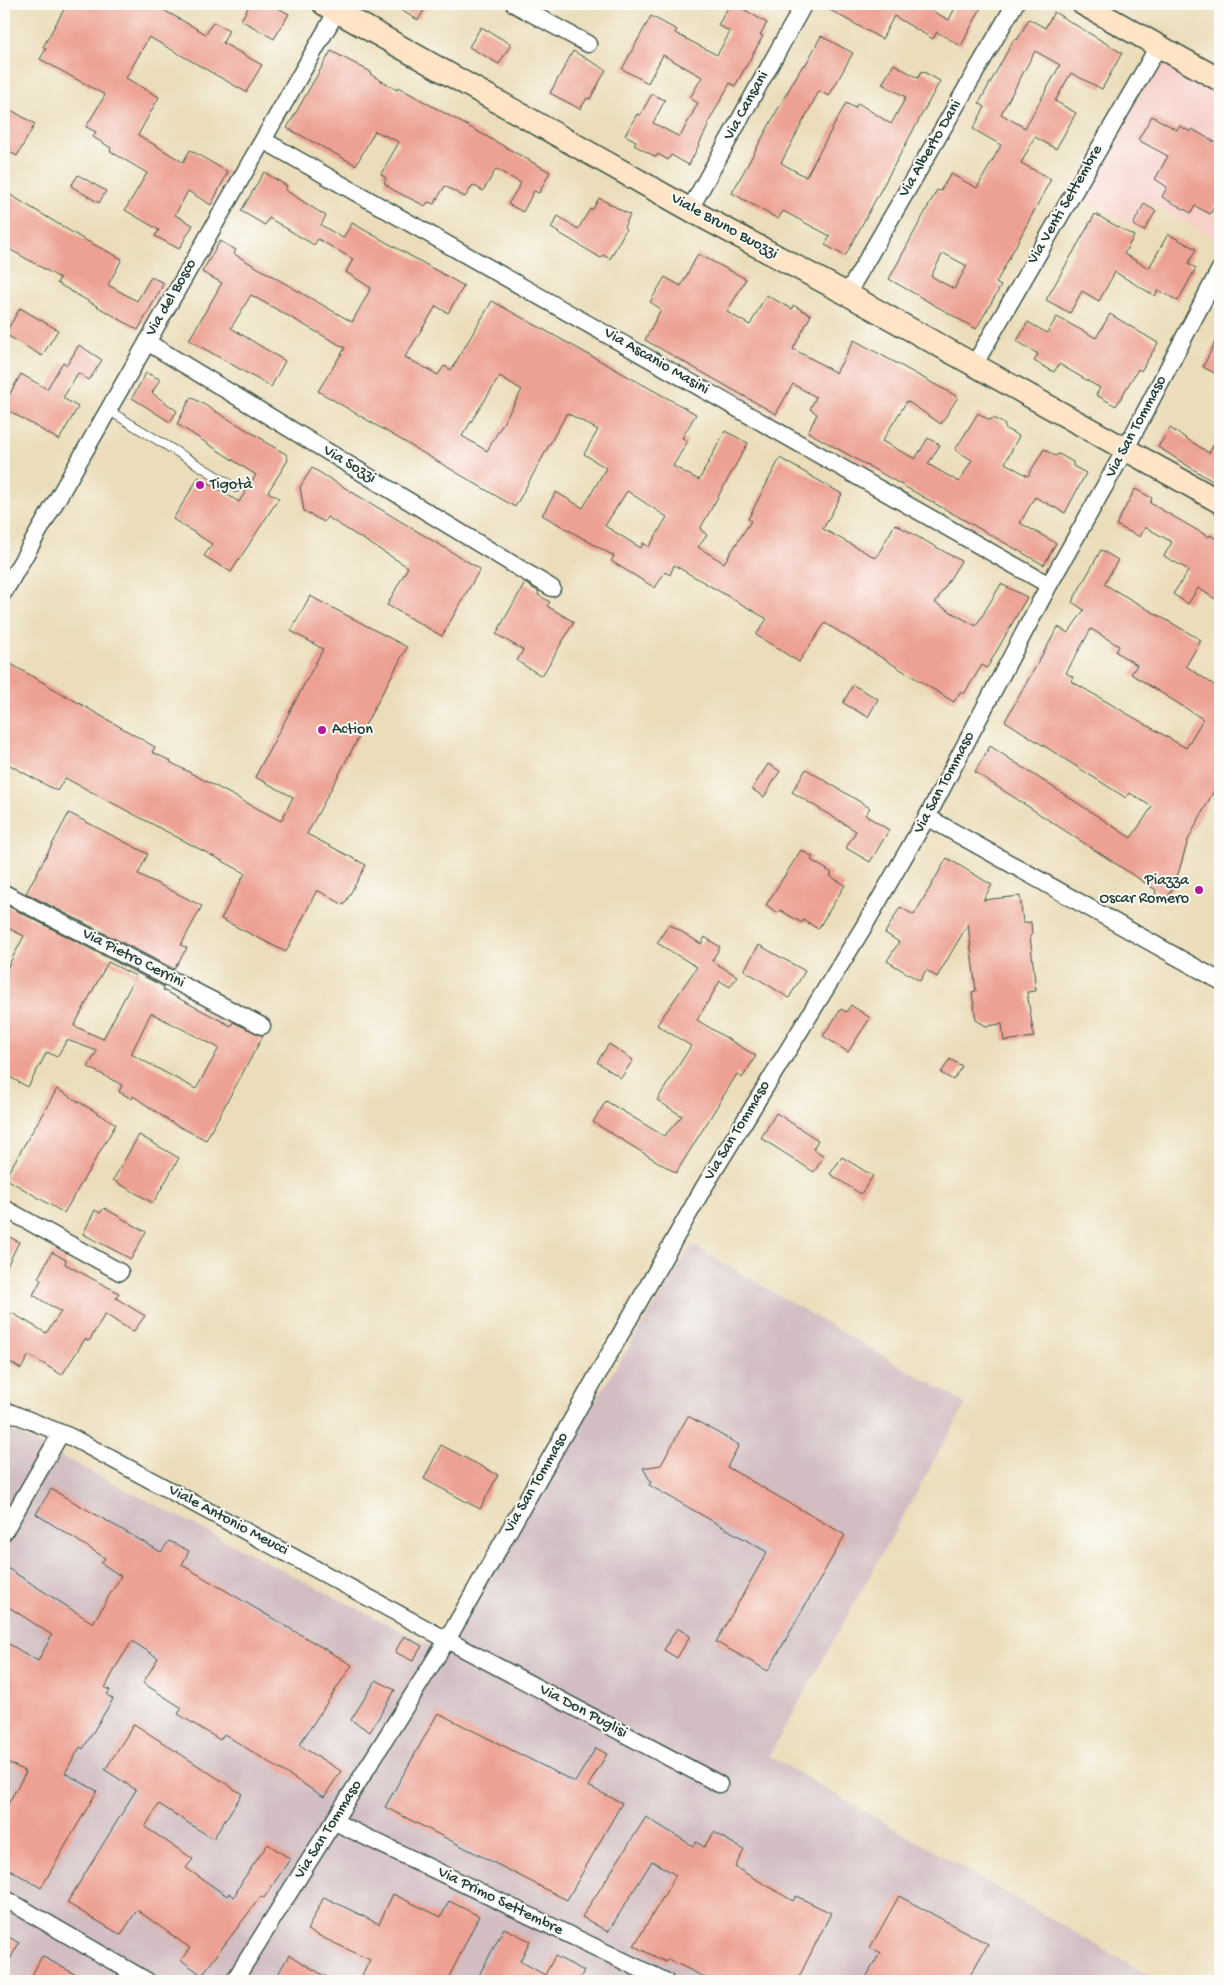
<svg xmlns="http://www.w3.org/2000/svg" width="1224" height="1985" viewBox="0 0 1224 1985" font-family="'Gochi Hand',sans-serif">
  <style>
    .built { fill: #f7d0ca }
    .industrial { fill: #d2bec2 }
    .building { fill: #eda193; fill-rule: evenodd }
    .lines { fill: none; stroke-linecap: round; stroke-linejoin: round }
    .service-casing { stroke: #3e5548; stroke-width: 10 }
    .minor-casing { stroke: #3e5548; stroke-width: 19 }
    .secondary-casing { stroke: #3e5548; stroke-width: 25 }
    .service { stroke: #fff; stroke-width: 8 }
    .minor { stroke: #fff; stroke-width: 16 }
    .secondary { stroke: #ffe4c6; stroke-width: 22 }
    .poi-dot { fill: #b5179e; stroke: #fdfcf7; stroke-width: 2 }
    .labels { text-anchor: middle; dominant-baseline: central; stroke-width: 4; stroke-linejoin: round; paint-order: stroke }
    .street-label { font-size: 16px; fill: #1f3d34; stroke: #fdfcf7 }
    .poi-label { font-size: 16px; fill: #1f3d34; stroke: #fdfcf7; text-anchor: start }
  </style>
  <rect width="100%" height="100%" fill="#fdfcf7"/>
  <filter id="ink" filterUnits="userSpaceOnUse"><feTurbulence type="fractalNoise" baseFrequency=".02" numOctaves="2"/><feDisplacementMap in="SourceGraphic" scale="10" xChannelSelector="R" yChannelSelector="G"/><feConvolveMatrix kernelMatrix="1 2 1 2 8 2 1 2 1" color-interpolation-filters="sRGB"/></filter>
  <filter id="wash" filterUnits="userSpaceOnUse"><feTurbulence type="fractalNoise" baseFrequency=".0096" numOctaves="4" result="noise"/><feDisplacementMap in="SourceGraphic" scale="20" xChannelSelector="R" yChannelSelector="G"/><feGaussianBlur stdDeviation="1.12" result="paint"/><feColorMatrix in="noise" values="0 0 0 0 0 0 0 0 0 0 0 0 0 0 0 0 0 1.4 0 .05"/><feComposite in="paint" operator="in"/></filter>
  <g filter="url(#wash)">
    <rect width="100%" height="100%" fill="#ebddba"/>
    <!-- built -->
    <path class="built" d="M1160,57l60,33v151l-71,-38 -13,24 -52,-27z"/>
    <!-- industrial -->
    <path class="industrial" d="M692,1245l274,159 -197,352 390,225h-1155v-554l436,224z"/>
    <g id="blocks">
      <!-- building -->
      <path class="building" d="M67,4h86l53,30 7,-12 16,8 -6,13 39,22 -16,27 -97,-55 -23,41 33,19 -21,38 45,27 7,-12 38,22 -17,33 -23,-14 -13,24 18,10 -14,24 -24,-13 4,-6 -34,-20 22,-37 -37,-22 1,-3 -18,-11 3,-5 -10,-5 19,-32 -65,-36 6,-10 -3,-2z
        M250,4h21l18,10 -15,25 -33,-19z
        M390,4h38l-10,16z
        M730,4h16l-3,5 24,14 -7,12 3,1 -28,50 -5,-3 -22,40 1,1 -20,41 -18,-10 -3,5 -10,-6 -2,3 -22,-12 2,-4 -11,-6 12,-21 3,1 12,-21 13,6 -12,23 27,14 18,-34 -8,-5 12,-21 -39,-22 -15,28 -26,-14 29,-53 26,14 -2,3 42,22 13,-23 -12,-7z
        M819,4h100l30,16 8,-16h26l-22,42 -24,-14 -4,7 -39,-23 -12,23z
        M1054,12l68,41 -20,36 -31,-16 -16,28 21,12 -20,36 -21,-12 -14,26 30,16 -55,104 5,3 -25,43 -87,-50 48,-89 3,1 11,-17 26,14 24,-43 -28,-16 12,-22 -6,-4 35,-64 3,1 12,-21 16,9zM1035,51l25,14 -35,63 -24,-14zM943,253l24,13 -13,23 -23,-13z
        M481,27l30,17 -12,20 -30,-17z
        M821,36l32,17 -24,43 -10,-5 -38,72 25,14 40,-74 9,5 3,-5 33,21 15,-27 -24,-13 12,-20 24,14 4,-7 18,10 -95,175 -20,-11 5,-9 -47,-25 -5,8 -46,-26 52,-95 19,-33 2,1z
        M331,51l40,21 -1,2 27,16 1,-3 152,85 -11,21 -5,-2 -11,21 -15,-8 13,-21 -25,-14 -13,22 -10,-6 -8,12 -20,-11 -11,18 -6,-2 -3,4 -32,-16 -9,-7 2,-5 -5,-4 18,-32 -24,-11 -19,34 -69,-37z
        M573,51l33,19 -16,29 -3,-1 -7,11 -30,-16z
        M4,106l31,18 -18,32 -13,-7z
        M1152,116l25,14 3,-4 11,6 1,-3 28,16v51l-10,18 -15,-8 -4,7 -29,-16 5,-10 -12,-8 13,-23 -30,-16z
        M264,172l23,14 -2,4 41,26 -5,9 22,13 9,-15 112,63 -16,27 -12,-7 -31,51 33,18 6,-9 7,4 41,-69 204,113 -14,24 6,3 -15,25 26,14 26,-49 23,12 -48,86 7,6 -9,12 26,16 27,-42 -3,-2 32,-61 62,36 -19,35 53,29 19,-34 66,37 -26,42 41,23 25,-42 26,13 -40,71 -5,-3 -18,29 -4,-2 -6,10 -129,-79 -26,39 -43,-27 11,-16 -93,-54 -4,10 -5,-3 -10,16 -44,-27 3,-5 -72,-41 14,-23 27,16 23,-40 -22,-14 14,-24 -31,-17 -52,94 -197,-116 27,-43 -94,-53 -20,33 54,33 -14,26 -82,-47 33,-57 -20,-11 18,-31 16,9 -2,4 118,68 19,-34 -25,-16 7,-13 -35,-20 -4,6 -45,-27 -4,7 -24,-14zM500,376l22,14 -35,61 -25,-15zM627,491l40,26 -18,30 -6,-4 -2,5 -36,-22z
        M78,175l28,16 -7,12 -28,-17z
        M4,191l79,48 39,20 -14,26 29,16 14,-24 13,6 -26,47 -81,-47 3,-5 -56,-32z
        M599,198l31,17 -6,12 2,2 -16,30 -7,-4 -2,3 -50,-30 7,-12 20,13 12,-20h3z
        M1144,204l12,7 -12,20 -11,-6z
        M1095,214l39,22 -10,18 25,14 19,-34 28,15 -8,15 8,4 -18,33 -20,-11 -3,6 -40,-24 -16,29 -17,-10 -12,22 -24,-13z
        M698,254l48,25 -19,33 23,13 16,-30 26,14 1,-4 18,10 -18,34 21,11 22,13 18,-33 104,57 -17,27 -34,-23 -25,40 33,18 13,-21 12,7 -12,19 31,18 13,-22 -17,-10 23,-37 11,7 5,-2 10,6 2,5 13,7 -14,27 23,13 16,-27 11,7 4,-2 14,8v4l13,7 -21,40 -30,-16 -15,26 36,20 -12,22 -236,-133 9,-18 -7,-5 6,-12 -23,-13 -17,30 -131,-74 16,-31 -11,-7 15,-25 16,9z
        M20,308l38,22 -16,26 -37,-22z
        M1110,314l48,29 -17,28 -3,-2 -22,37 -20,-11 4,-7 -41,-24 -5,8 -20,-11 4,-7 -21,-13 11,-19 19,11 10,-16 39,21z
        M1220,332v44l-17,-9z
        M79,345l23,15 -13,20 -11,-7 -15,25 15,9 -19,33 -55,-32v-4l17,-30 26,15 16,-27 4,3z
        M146,373l14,6 -8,14 25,18 -7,11 -38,-24z
        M191,397l73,43 -1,1 23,13 2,6 -20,32 11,6 -48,74 -27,-16 8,-12 -39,-25 26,-42 40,25 17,-27 -79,-51z
        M1170,428l39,25 11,-19v52l-62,-39z
        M312,468l168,101 -38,67 -55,-31 21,-38 -81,-50 -3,5 -20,-11 -4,-24z
        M1135,489l17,9 -2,5 59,34 1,-2 10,6v61l-22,-14 -10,16 -15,-10 16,-24 -25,-14 8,-14 -27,-15 -5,10 -24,-12z
        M1101,550l17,10 -14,24 97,56 -15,26 34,23v90l-32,61 -12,41 -10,20 -11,-7 1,-4 -181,-118 15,-26 141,92 21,-31 -22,-14 -4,5 -121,-77 53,-94 10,6 16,-23 -12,-8zM1091,629l28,17 -3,6 21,13 -6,9 72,45 -17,29 -115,-67 2,-4 -7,-4z
        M525,583l14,9 -1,3 12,7 -3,4 27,16 -32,54 -25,-15 6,-11 -27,-16z
        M310,596l97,51 -100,187 59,31 -22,40 -27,-15 -31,62 -65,-33 24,-46 -180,-95 -8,13 -53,-29v-102l151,87 -3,5 19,9 -1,1 111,59 12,-24 -38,-20 68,-128 -32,-18z
        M853,685l25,14 -10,18 -25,-14z
        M768,764l12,7 -16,26 -12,-8z
        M806,769l64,39 -5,7 24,15 -19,32 -24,-14 10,-17 -64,-39z
        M69,813l79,41 -10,20 64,32 -21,39 6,3 -13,21 -148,-76z
        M801,850l12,7 -2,3 21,13 -2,3 15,9 -27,44 -14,-9 -2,3 -22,-13 -2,3 -12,-8z
        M947,858l45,27 -9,15 37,-4 3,27 8,-1 1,13 -2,1 6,55 -9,1 7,45 -30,4 -2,-17 -16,2 -10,-6 -4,-28 4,-1 -8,-67 -31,53 -11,-7 -6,11 -33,-20 12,-19 -14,-9 15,-26 14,8z
        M4,904l160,83 -1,3 68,36 2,-4 30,14 -57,104 -32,-16 -41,-28 -1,3 -13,-7 3,-7 -34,-18 9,-16 -30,-11 -10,17 -10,-5 -19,35 -24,-13v-100l20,-38 -20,-10zM108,962l28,14 -33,63 -29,-13zM151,1013l68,35 -23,41 -65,-35z
        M669,924l32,20 4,-7 15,10 -8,14 25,15 -7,11 -10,-6 -23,39 59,36 -14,22 -5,-4 -61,99 -83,-51 13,-21 58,35 18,-20 -25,-16 34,-54 -34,-21 40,-58 -40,-24z
        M759,945l46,26 -16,27 -45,-28z
        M851,1005l19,13 -22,34 -25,-16 18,-27 5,3z
        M609,1044l24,16 -12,18 -24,-16z
        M950,1059l12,7 -9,14 -12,-7z
        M57,1089l59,35 -52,89 -59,-35z
        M776,1113l42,27 -5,9 11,7 -10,16 -53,-34z
        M139,1135l40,23 -26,45 -40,-23z
        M842,1157l31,19 -12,18 -31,-20z
        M104,1208l42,24 -15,27 -48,-25 12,-24 5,3z
        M4,1234l15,8 -15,30z
        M52,1252l14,8 -1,4 54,29 -3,5 29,18 -12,16 -28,-18 -16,27 -4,-2 -23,36 -33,-20 -8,14 -17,-11v-36l8,-9 34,20 15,-21 -28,-17 8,-15 -3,-2z
        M688,1416l51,29 -12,22 118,68 -77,136 -52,-29 51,-90 -118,-67 2,-3 -8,-14 18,-3z
        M441,1445l57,30 -18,34 -56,-30z
        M51,1489l110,63 8,-11 20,10 -7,14 170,100 -53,80 42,26 -17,26 -100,-63 -4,6 -42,-26 4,-6 -39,-25 15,-25 -26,-17 -15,24 -12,23 5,2 -3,5 6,4 -30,50 -3,-2 -15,26 32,18 -56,97 -37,-22v-55l22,-39 -22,-12v-119l34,20 14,-26 -48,-31v-38l89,57 28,-47 -20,-13 4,-5 -69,-44z
        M677,1628l13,8 -13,22 -13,-8z
        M404,1636l18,10 -9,15 -18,-9z
        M376,1680l19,10 -25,42 -19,-12z
        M438,1713l137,69 21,-34 11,6 -19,32 34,17 -55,97 -182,-93z
        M134,1724l108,70 -29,45 -54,-35 -14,23 48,32 -7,9 41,28 2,-3 5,4 8,-16 26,-37 22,15 -26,39 -3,-2 -59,79 -21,-15 9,-12 -53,-38 -16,25 -54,-32 69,-113 -31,-20z
        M646,1817l47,29 3,-4 8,5 10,-15 30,18 -9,17 58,34 3,-5 35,17 -34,68h-85l-44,-22 -2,3 -32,-16 42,-71 -24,-14 -44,71 -26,-15z
        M393,1894l48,23 8,-16 30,15 -32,65h-88l11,-21 -63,-30 17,-33 55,27z
        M899,1896l89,48 -21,37h-103l16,-28 -10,-5z
        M504,1928l26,13 -10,20 25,14 10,-19 29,15 -6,10h-102z
        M4,1934l15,9 -15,27z
        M289,1955l44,26h-59z
        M42,1956l45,25h-58z"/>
    </g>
  </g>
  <g filter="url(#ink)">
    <use href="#blocks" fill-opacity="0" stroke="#3e5548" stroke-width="1"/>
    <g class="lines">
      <!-- service casing -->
      <g class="service-casing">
        <path id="service" d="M108,410l128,78"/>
      </g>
      <!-- minor casing -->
      <g class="minor-casing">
        <path id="minor" d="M514,4l74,40
          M263,140l786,445
          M690,209l114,-205
          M847,294l168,-290
          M147,342l405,246
          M974,365l185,-320
          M4,592l337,-588
          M927,817l293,164
          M4,893l258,133
          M4,1208l116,64
          M4,1410l67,27 376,203 272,144
          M4,1532l57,-99
          M335,1822l330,159
          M4,1898l143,83
          M234,1981l213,-341 257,-453 159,-259 64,-111 122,-232 76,-135 95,-181"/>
      </g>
      <!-- secondary casing -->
      <g class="secondary-casing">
        <path id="secondary" d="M324,4l381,214 142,76 373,208
          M1083,4l137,76"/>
      </g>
      <!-- service -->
      <use href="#service" class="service"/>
      <!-- minor -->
      <use href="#minor" class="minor"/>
      <!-- secondary -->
      <use href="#secondary" class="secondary"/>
    </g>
  </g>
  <!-- markers -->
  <g class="poi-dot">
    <circle cx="200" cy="485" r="5"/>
    <circle cx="322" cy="730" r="5"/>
    <circle cx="1199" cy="890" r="5"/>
  </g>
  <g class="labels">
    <!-- street labels -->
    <g class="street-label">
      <text transform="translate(747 106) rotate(-61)">Via Cansani</text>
      <text transform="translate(931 149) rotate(-60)">Via Alberto Dani</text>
      <text transform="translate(1066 205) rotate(-60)">Via Venti Settembre</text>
      <text transform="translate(724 227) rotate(29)">Viale Bruno Buozzi</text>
      <text transform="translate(172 298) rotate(-60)">Via del Bosco</text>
      <text transform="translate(656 362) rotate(30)">Via Ascanio Masini</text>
      <text transform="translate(1137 427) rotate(-62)">Via San Tommaso</text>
      <text transform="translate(349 465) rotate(31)">Via Sozzi</text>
      <text transform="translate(945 783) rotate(-62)">Via San Tommaso</text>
      <text transform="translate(133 959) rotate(27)">Via Pietro Cerrini</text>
      <text transform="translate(738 1131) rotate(-59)">Via San Tommaso</text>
      <text transform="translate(537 1483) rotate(-60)">Via San Tommaso</text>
      <text transform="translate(228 1521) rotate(28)">Viale Antonio Meucci</text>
      <text transform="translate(583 1712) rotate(28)">Via Don Puglisi</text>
      <text transform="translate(329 1830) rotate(-58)">Via San Tommaso</text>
      <text transform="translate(500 1902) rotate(26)">Via Primo Settembre</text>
    </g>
    <!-- poi labels -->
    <g class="poi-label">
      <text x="210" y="485">Tigotà</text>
      <text x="332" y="730">Action</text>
      <text x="1189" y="881" text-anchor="end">Piazza<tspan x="1189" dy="18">Oscar Romero</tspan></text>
    </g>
  </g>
  <!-- margin -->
  <rect width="1224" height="1985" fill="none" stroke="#fdfcf7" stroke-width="20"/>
</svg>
